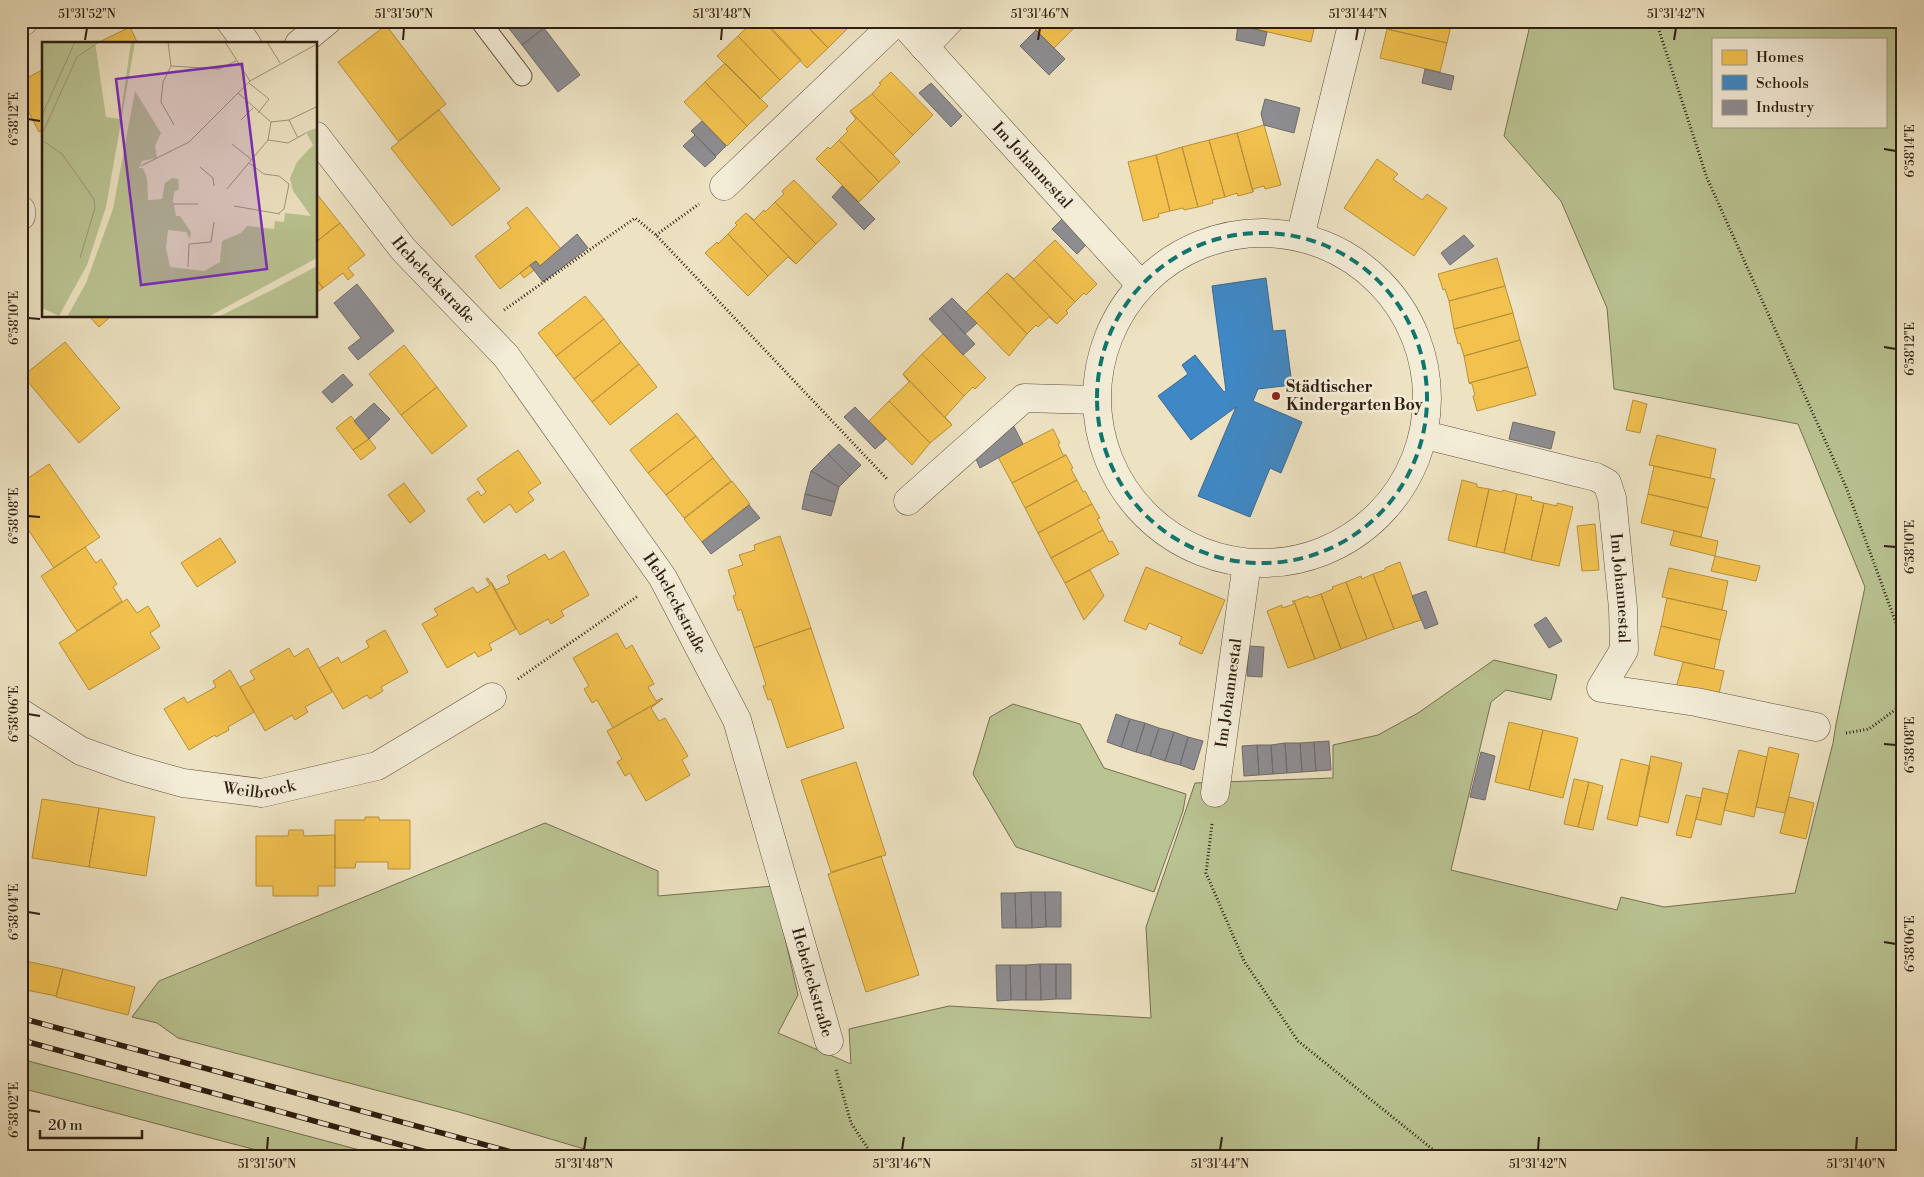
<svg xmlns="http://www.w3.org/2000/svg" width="1924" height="1177" viewBox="0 0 1924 1177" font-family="'Libre Bodoni',serif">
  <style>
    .green { fill: #bac392; stroke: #747051; fill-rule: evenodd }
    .homes { fill: #f2c14e; stroke: #b7903b }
    .schools { fill: #3f88c5; stroke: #3a688f }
    .industry { fill: #8d8d92; stroke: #706c6b }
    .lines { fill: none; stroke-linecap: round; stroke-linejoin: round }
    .lane-casing { stroke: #5e4f3c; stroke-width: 21 }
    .street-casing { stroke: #5e4f3c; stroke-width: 29 }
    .path { stroke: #2e1e10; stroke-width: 3; stroke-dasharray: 1 2.5; stroke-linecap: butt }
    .lane { stroke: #f3ecd7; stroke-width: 19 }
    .street { stroke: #f3ecd7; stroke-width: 28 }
    .rail-casing { stroke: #2e1e10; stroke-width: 5.5 }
    .rail { stroke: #f3ecd7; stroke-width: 4; stroke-dasharray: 11; stroke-linecap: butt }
    .marked { fill: none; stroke: #0f766e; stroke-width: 4; stroke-dasharray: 10 6; stroke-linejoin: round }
    .ticks { fill: none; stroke: #2e1e10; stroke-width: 2 }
    .poi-dot { fill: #8f2418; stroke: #f3ecd7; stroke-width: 2 }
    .labels { text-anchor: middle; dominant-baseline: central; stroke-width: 5; stroke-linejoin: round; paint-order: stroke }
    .street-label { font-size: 16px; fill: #2e1e10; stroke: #f3ecd7 }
    .poi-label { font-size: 16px; font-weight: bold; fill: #2e1e10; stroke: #f3ecd7; text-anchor: start }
    .inset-road { fill: none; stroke: #a1947b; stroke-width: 1 }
    .view { fill: #7b2cbf; fill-opacity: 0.15; stroke: #7b2cbf; stroke-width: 2.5 }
    .inset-edge { fill: none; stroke: #2e1e10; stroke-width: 2.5 }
    .neatline { fill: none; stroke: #2e1e10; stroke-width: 2 }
    .ticks-label { font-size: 12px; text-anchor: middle; fill: #2e1e10 }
  </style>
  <rect width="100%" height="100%" fill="#ede2c2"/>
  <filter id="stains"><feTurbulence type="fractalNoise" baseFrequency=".004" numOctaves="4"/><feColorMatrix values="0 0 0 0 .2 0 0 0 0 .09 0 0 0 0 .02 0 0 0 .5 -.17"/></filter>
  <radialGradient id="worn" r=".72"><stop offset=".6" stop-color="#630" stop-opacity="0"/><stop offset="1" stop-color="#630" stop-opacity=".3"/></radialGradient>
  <!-- green -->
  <path class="green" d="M1531,21h372v1135h-1295l-149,-44 -281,-74 -21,-15 -25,-6 27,-36 386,-158 113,48v25l115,-10 25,109 -20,38 73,31 -2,-35 100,-23 202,12 -5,-91 49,-144 138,-5v-33l45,-10 40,-22 76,-53 63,15 -6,25 -45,-10 -15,12 -40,168 166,40 4,-13 43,10 131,-14 38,-150 3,-19 29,-137 -67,-163 -184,-35 -7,-81 -46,-107 -57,-65zM1713,39h172v87h-172z
    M1013,704l67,20 24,44 82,26 -3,17 -29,81 -138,-45 -43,-73 17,-57z
    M21,1059l361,97h-103l-258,-68z"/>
  <!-- homes -->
  <path class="homes" d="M753,21h12l36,39 -21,20 -42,-44z
    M768,21h34l26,27 -21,20 -42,-45z
    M802,21h40l6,7 -20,20z
    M1027,21h41l6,7 -20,20z
    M1068,21h14l-8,7z
    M1253,21h63l-5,21 -60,-14z
    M1389,21h63l-5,22 -60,-14z
    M386,25l60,79 -48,37 -60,-79z
    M130,27l8,17h-43z
    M1387,29l60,14 -7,29 -60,-14z
    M738,36l42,44 -20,19 -43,-43z
    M725,63l43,43 -21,20 -42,-44z
    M44,69v60l-5,3 -18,-35v-16z
    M891,72l42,43 -20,20 -41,-41 9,-10 -2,-1z
    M705,82l42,44 -20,20 -43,-44z
    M872,94l41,41 -20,20 7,7 -50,-51z
    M439,110l61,79 -48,37 -61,-78z
    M850,111l50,51 -21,20 -40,-42 9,-9 -2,-2 10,-10z
    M1264,125l17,60 -16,4 -1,-3 -11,3v3l-16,-59z
    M1237,133l16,59 -15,4 -1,-3 -12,4 -16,-57z
    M839,140l40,42 -20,20 -43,-43 12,-12 2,2z
    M1209,140l16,57 -13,3 1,3 -15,4 -16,-60z
    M1182,147l16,60 -14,3 -1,-2 -13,3 -14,-56z
    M1156,155l14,56 -12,3 1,3 -16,4 -15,-59z
    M1377,159l21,15 -5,5 29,21 5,-6 20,14 -33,48 -70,-48z
    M794,180l43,44 -21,20 -41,-42 9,-8 -2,-3z
    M316,193l24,30 -24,19z
    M775,202l41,42 -20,20 -50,-51 8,7 10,-10 1,2z
    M527,207l34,42 -21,17 -4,-5 -36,28 -25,-33 36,-28 -4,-5z
    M746,213l50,51 -8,-7 -20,19 -40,-42 9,-9 -2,-2z
    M340,223l25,32 -17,13 6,7 -6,5 -5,-7 -20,15 -7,-9v-37z
    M728,234l40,42 -20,20 -43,-43 12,-11 1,2z
    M1055,240l42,44 -11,11 -2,-2 -9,9 -41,-42z
    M1497,258l8,28 -56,15 -4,-12 -2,1 -5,-16z
    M1034,260l41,42 -9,9 2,2 -11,11 -50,-51 7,6z
    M530,265l4,5 -10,8 -4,-5z
    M1007,273l50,51 -8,-7 -11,10 -2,-2 -9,9 -40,-42z
    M316,279l7,9 -7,5z
    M1505,286l8,27 -59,16 -5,-28z
    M987,292l40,42 -18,22 -43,-44z
    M585,296l19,23 -48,37 -18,-23z
    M1513,313l7,27 -56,16 -4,-13 -2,1 -4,-15z
    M89,316h22l-12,11z
    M604,319l17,23 -47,37 -18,-23z
    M943,334l43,44 -11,11 -2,-2 -9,9 -42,-42z
    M1520,340l8,27 -59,16 -5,-27z
    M65,342l55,66 -41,35 -56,-67z
    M621,342l18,22 -47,38 -18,-23z
    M404,345l33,42 -36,28 -32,-41z
    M922,354l42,42 -19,21 7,8 -49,-51z
    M639,364l18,23 -47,38 -18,-23z
    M1528,367l8,28 -59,16 -4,-15 2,-1 -3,-11 -3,-1z
    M903,374l49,51 -22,18 -41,-42 20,-19z
    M437,387l30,39 -35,28 -31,-39z
    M1633,400l14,4 -7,29 -14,-3z
    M889,401l41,42 -18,22 -43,-44z
    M677,413l19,23 -48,37 -18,-23z
    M351,416l18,23 -16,11 -17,-22z
    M1053,429l7,14 -2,1 5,11h3l-54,28 -14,-26z
    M1657,435l59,14 -6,29 -61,-13z
    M696,436l17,22 -47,37 -18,-22z
    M369,439l7,9 -15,12 -8,-10z
    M518,450l23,33 -13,9 6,8 -18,13 -6,-9 -26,19 -17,-24 11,-8 3,5 5,-4 -9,-13z
    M1066,455l7,13 -2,1 6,11 -52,28 -13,-25z
    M713,458l18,23 -47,37 -18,-23z
    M49,464l51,73 -46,31 -33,-49v-36z
    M1654,466l61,13 -7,29 -60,-14z
    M1077,480l6,12 2,-1 7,13 -54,29 -13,-25z
    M1462,480l15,4v3l12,2 -13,58 -28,-7z
    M732,481l18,23 -48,38 -18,-23z
    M404,483l21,28 -15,12 -22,-28z
    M1489,489l13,3 1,-2 14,4 -13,59 -28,-6z
    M1517,494l15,3 -1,3 13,3 -13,57 -27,-7z
    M1648,494l60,14 -7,29 -60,-14z
    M1544,503l13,3v-3l16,4 -14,59 -28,-6z
    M1092,504l8,14 -3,1 6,11 -52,28 -13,-25z
    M1595,524l4,46 -17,1 -5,-45z
    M1103,530l6,12 3,-1 7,13 -54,29 -14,-25z
    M1674,531l44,10 -3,15 -45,-11z
    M780,536l31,92 -57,20 -13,-39 -3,2 -5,-15 3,-1 -8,-25 15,-5 -4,-10 16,-5 -1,-5z
    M220,538l16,24 -39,25 -16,-24z
    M85,547l11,16 5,-4 16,25 -4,3 9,14 -45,30 -36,-55z
    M564,551l25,44 -28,16 3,5 -13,8 -3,-5 -28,16 -29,-53 5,8 14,-7 -3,-7 38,-22 4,6z
    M1715,556l45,10 -4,15 -45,-10z
    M1400,562l21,58 -27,9 -21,-55 12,-4v-2z
    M1146,567l79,33 -23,54 -23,-10 3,-7 -33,-14 -3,7 -22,-9z
    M1669,568l59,13 -6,29 -60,-13z
    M1090,570l14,26 -20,24 -19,-37z
    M1373,574l21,55 -27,10 -21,-57 15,-6 1,3z
    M488,578l28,51 -27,15 3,6 -14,7 -3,-5 -28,16 -25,-44 16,-9 -4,-6 39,-22 4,6 13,-8 -4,-6z
    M1346,582l21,57 -26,10 -20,-55 12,-5 -1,-2z
    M1321,594l20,55 -26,10 -21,-58 14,-5 1,2z
    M1667,598l60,13 -7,29 -59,-14z
    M127,599l10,14 11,-7 12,20 -10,7 10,15 -71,42 -30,-47z
    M1292,601h2l21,58 -27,9 -21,-57 15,-6v3l12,-4z
    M1661,626l59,14 -6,29 -60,-14z
    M811,628l33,100 -57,20 -16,-49 -3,1 -5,-14 3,-1 -12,-37z
    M385,630l23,42 -27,15 2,4 -13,8 -3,-4 -24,14 -24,-41 19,-11 3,6 28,-16 -3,-6z
    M617,633l9,16 6,-4 22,39 -6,3 8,14 6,-3 1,1 -50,29 -16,-28 -5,3 -8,-14 5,-3 -16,-28z
    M289,648l5,9 14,-9 24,44 -27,15 3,5 -13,8 -3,-5 -27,16 -25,-44 15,-8 -5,-8z
    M1683,662l41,9 -6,27 -42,-10z
    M230,670l24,42 -26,15 1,3 -13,7 -1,-2 -26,15 -25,-41 20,-12 3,6 29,-16 -3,-6z
    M660,701l-9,7 8,13 6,-3 23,38 -6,4 8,15 -44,26 -16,-28 -5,3 -8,-14 5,-3 -15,-28z
    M1509,722l34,8 -14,60 -34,-8z
    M1543,730l35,8 -15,60 -34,-8z
    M1769,747l30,7 -14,59 -29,-6z
    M1739,750l28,7 -13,60 -30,-7z
    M1651,756l31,7 -14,60 -29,-7z
    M1621,759l29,7 -13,60 -30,-7z
    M856,762l30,93 -55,17 -30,-92z
    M1574,779l15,3 -11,45 -14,-3z
    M1589,782l14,4 -10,44 -15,-3z
    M1703,788l25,6 -7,31 -25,-6z
    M1686,795l15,3 -10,40 -15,-3z
    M1789,797l25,6 -8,36 -26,-6z
    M42,799l57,9 -10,59 -57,-9z
    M99,808l56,9 -9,59 -57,-9z
    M365,817h14v3h31v49h-22v-7h-32l-1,6h-20v-48h30z
    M289,830h14l1,6 31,-1v51h-17v10h-45v-10h-17v-50h32z
    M881,856l38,119 -53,17 -38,-118z
    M21,960l42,9 -7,27 -35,-7z
    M63,969l72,18 -7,28 -72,-18z"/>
  <!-- schools -->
  <path class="schools" d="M1266,278l7,53 12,-1 7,55 -34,4 -5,12 49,21 -21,51 -11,-5 -20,49 -52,-21 38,-89 -45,33 -33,-44 30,-22 -6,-9 13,-10 29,37 2,-1 -14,-105z"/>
  <!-- industry -->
  <path class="industry" d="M503,21h36l5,7 -22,17z
    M1238,25l29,7 -3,14 -28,-6z
    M544,28l36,47 -22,17 -36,-47z
    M1036,30l29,29 -16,16 -29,-29z
    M1425,69l29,7 -3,14 -29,-7z
    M931,83l31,33 -11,11 -32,-34z
    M1265,99l35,9 -6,25 -30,-8 -3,-11z
    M702,121l24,25 -10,10 -25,-25z
    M695,135l21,22 -11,10 -22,-21z
    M842,186l33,33 -11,11 -32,-33z
    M1063,218l24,26 -10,10 -25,-25z
    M577,234l11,14 -45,34 -13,-17 6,-4 4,5z
    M1464,235l10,11 -24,19 -9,-12z
    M357,284l37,47 -36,29 -10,-12 13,-10 -27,-35z
    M952,298l25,25 -12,11 -24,-26z
    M941,308l34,36 -12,11 -34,-36z
    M343,374l10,11 -21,18 -10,-11z
    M374,403l16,16 -21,20 -15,-18z
    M855,407l31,32 -11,10 -31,-32z
    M1513,422l42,10 -4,17 -42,-10z
    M1012,423l11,21 -43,24 -4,-9z
    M839,444l22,21 -11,11 -22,-22z
    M828,454l22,22 -11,11 -28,-16z
    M811,471l28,16 -4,15 -30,-8z
    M805,494l30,8 -4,14 -29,-7z
    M749,505l11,13 -49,36 -9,-12z
    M1426,591l12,33 -13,5 -13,-33z
    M1546,617l16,24 -13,7 -15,-23z
    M1249,646l15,1 -2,30 -15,-1z
    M1116,714l14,5 -9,28 -14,-5z
    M1130,719l15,4 -9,29 -15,-5z
    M1145,723l14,5 -9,28 -14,-4z
    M1159,728l15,4 -9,29 -15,-5z
    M1174,732l14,5 -8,28 -15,-4z
    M1188,737l15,4 -9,29 -14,-5z
    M1329,741l2,29 -15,1 -2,-29z
    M1314,742l2,29 -14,1 -2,-29z
    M1285,743h15l2,29 -15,1z
    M1285,743l2,30 -14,1 -2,-29z
    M1257,745h14l2,29 -14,1z
    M1257,745l2,30 -15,1 -2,-30z
    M1481,752l14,4 -10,44 -15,-3z
    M1031,892h14l1,35 -14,1z
    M1031,892l1,36h-16l-1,-35z
    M1045,892h16v35h-15z
    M1001,893h14l1,35h-14z
    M1040,964h16v35l-15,1z
    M1040,964l1,36h-15v-35z
    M1056,964h15v35h-15z
    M996,965h14l1,35 -14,1z
    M1010,965h16v35h-15z"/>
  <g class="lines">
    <!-- lane casing -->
    <g class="lane-casing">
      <path id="lane" d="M480,21l42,55"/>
    </g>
    <!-- street casing -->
    <g class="street-casing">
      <g id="street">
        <path d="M230,21l17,23"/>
        <path id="s1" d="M901,21l239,263"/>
        <path d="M21,23l3,-2"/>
        <path d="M299,44l28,-23"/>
        <path d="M924,47l25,-26"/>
        <path id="s2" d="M316,136l87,113 103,107 157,222 74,142 92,321"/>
        <path d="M724,186l173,-165"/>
        <path d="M21,210v6"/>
        <circle cx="1262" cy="398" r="165"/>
        <path d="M1301,233l52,-212"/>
        <path id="s3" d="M1425,435l154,38 17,4 11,6 5,15 11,110 1,42 -23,38 95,14 120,25"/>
        <path d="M908,501l116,-103 72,2"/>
        <path id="s4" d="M21,713l60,38 48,17 54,15 79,10 115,-27 115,-69"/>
        <path id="s5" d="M1215,793l32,-230"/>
      </g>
    </g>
    <!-- path -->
    <path class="path" d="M1656,21l51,157 139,309 57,155
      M656,235l43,-31
      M504,310l131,-92 21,17 231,244
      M518,679l120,-83
      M1846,733l23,-4 34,-25
      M1212,824l-6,49 38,88 54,80 143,115
      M836,1070l15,53 22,33"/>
    <!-- lane -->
    <use href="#lane" class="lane"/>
    <!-- street -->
    <use href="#street" class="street"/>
    <!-- rail casing -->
    <g class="rail-casing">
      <path id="rail" d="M21,1018l505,138
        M21,1040l420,116"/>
    </g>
    <!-- rail -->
    <use href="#rail" class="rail"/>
  </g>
  <!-- marked area -->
  <path class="marked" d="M1097 398a165 165 0 1 1 330 0a165 165 0 1 1-330 0Z"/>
  <!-- ticks -->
  <path class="ticks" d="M85,40l2,-12M403,40l1,-12M721,40l1,-12M1038,40l2,-12M1356,40l2,-12M1674,40l2,-12M28,119l12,2M1884,149l12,2M28,318l12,1M1884,347l12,2M28,516l12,1M1884,546l12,1M28,714l12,2M1884,744l12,1M28,912l12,2M1884,942l12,2M28,1110l12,2M267,1150l1,-13M584,1150l2,-13M902,1150l2,-13M1220,1150l2,-13M1538,1150l1,-13M1856,1150l1,-13"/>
  <!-- markers -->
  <circle class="poi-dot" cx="1276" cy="396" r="5"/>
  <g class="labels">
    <!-- street labels -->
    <g class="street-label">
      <text stroke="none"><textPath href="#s1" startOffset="195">Im Johannestal</textPath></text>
      <text stroke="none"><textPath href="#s2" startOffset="186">Hebeleckstraße</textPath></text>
      <text stroke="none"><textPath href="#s3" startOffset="295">Im Johannestal</textPath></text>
      <text stroke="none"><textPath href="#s2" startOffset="591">Hebeleckstraße</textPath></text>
      <text stroke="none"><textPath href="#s5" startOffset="101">Im Johannestal</textPath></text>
      <text stroke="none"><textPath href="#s4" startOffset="255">Weilbrock</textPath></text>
      <text stroke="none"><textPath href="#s2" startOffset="996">Hebeleckstraße</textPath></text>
    </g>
    <!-- poi labels -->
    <g class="poi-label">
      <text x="1286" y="387">Städtischer<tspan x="1286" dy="18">Kindergarten Boy</tspan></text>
    </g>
  </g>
  <!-- overview -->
  <g transform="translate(42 42)">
    <rect width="275" height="275" fill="#ede2c2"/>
    <path d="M0,0h53l11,75 14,2 11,-77h4l-29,165 -19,58 -28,51 -17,-8zM93,49l26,42 -6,13 2,12 -15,3 -3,7h4l4,10 1,22 14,-1 3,-16 7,-5 6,1 1,10 -5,3 -1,9 3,15h4l11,16 -1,7 -4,-7 -18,-2 -2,18 4,19 34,4 16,-9 2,-21 19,-8 6,-7 27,3 1,-8 9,1 1,-9 26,3 -18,-25 -3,-13 7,-16 16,-17 -7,-13 10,-4 1,130 -109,59h-141l19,-34 27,-74zM275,224v51h-99l54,-27z" fill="#bac392"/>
    <path class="inset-road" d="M126,0l3,24 48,3 17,-8M183,0l25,39M225,0l13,21M129,24l-8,16 -2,20 13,23M207,41l20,16 -11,14M0,73l33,-73M199,78l12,-12M247,78l9,18M229,80l18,-2 27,-13M0,92l35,-77 22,-15M0,98l20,14 32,45 1,9 -15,50M226,98l20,3 18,-10M190,102l20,16M207,121l15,11 15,2 10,8 -5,25 -5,4M99,124l48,-24 61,-61 67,-37M158,125l13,11 1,8M185,147l41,-49 3,-18 -33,-29M131,162h25M192,164l46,8M146,225l1,-23 22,-2 3,-20"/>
    <path class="view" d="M200,22l25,205 -126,16 -25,-206z"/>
    <rect width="275" height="275" class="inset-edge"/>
  </g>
  <!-- margin -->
  <rect width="1924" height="1177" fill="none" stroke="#ede2c2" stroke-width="55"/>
  <!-- legend -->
  <rect x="1712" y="38" width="175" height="90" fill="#f3ecd7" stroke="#a49a87"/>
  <rect x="1722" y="50" width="25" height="15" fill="#f2c14e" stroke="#a49a87"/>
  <text x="1756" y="62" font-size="15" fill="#2e1e10">Homes</text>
  <rect x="1722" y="75" width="25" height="15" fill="#3f88c5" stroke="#a49a87"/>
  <text x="1756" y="88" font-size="15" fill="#2e1e10">Schools</text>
  <rect x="1722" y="100" width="25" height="15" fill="#8d8d92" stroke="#a49a87"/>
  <text x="1756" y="112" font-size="15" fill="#2e1e10">Industry</text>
  <!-- scale -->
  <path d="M40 1130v8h102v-8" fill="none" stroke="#2e1e10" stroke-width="2.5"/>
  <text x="48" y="1130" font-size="15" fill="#2e1e10" stroke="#f3ecd7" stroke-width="4" paint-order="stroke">20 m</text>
  <rect x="28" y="28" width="1868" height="1122" class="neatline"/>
  <g class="ticks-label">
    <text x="87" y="18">51°31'52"N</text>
    <text x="404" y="18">51°31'50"N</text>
    <text x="722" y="18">51°31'48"N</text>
    <text x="1040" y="18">51°31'46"N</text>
    <text x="1358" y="18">51°31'44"N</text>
    <text x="1676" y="18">51°31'42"N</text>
    <text transform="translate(14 119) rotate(-90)" y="4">6°58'12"E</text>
    <text transform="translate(1910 151) rotate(-90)" y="4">6°58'14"E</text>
    <text transform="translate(14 318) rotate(-90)" y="4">6°58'10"E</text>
    <text transform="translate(1910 349) rotate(-90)" y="4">6°58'12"E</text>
    <text transform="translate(14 516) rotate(-90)" y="4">6°58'08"E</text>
    <text transform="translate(1910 547) rotate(-90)" y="4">6°58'10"E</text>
    <text transform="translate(14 714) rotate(-90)" y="4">6°58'06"E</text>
    <text transform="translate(1910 745) rotate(-90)" y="4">6°58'08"E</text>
    <text transform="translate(14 912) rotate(-90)" y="4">6°58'04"E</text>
    <text transform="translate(1910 944) rotate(-90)" y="4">6°58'06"E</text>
    <text transform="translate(14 1110) rotate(-90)" y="4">6°58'02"E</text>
    <text x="267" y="1168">51°31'50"N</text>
    <text x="584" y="1168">51°31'48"N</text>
    <text x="902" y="1168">51°31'46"N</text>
    <text x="1220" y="1168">51°31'44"N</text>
    <text x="1538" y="1168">51°31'42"N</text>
    <text x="1856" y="1168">51°31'40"N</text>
  </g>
  <rect width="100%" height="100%" filter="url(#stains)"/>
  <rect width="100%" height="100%" fill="url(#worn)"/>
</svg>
